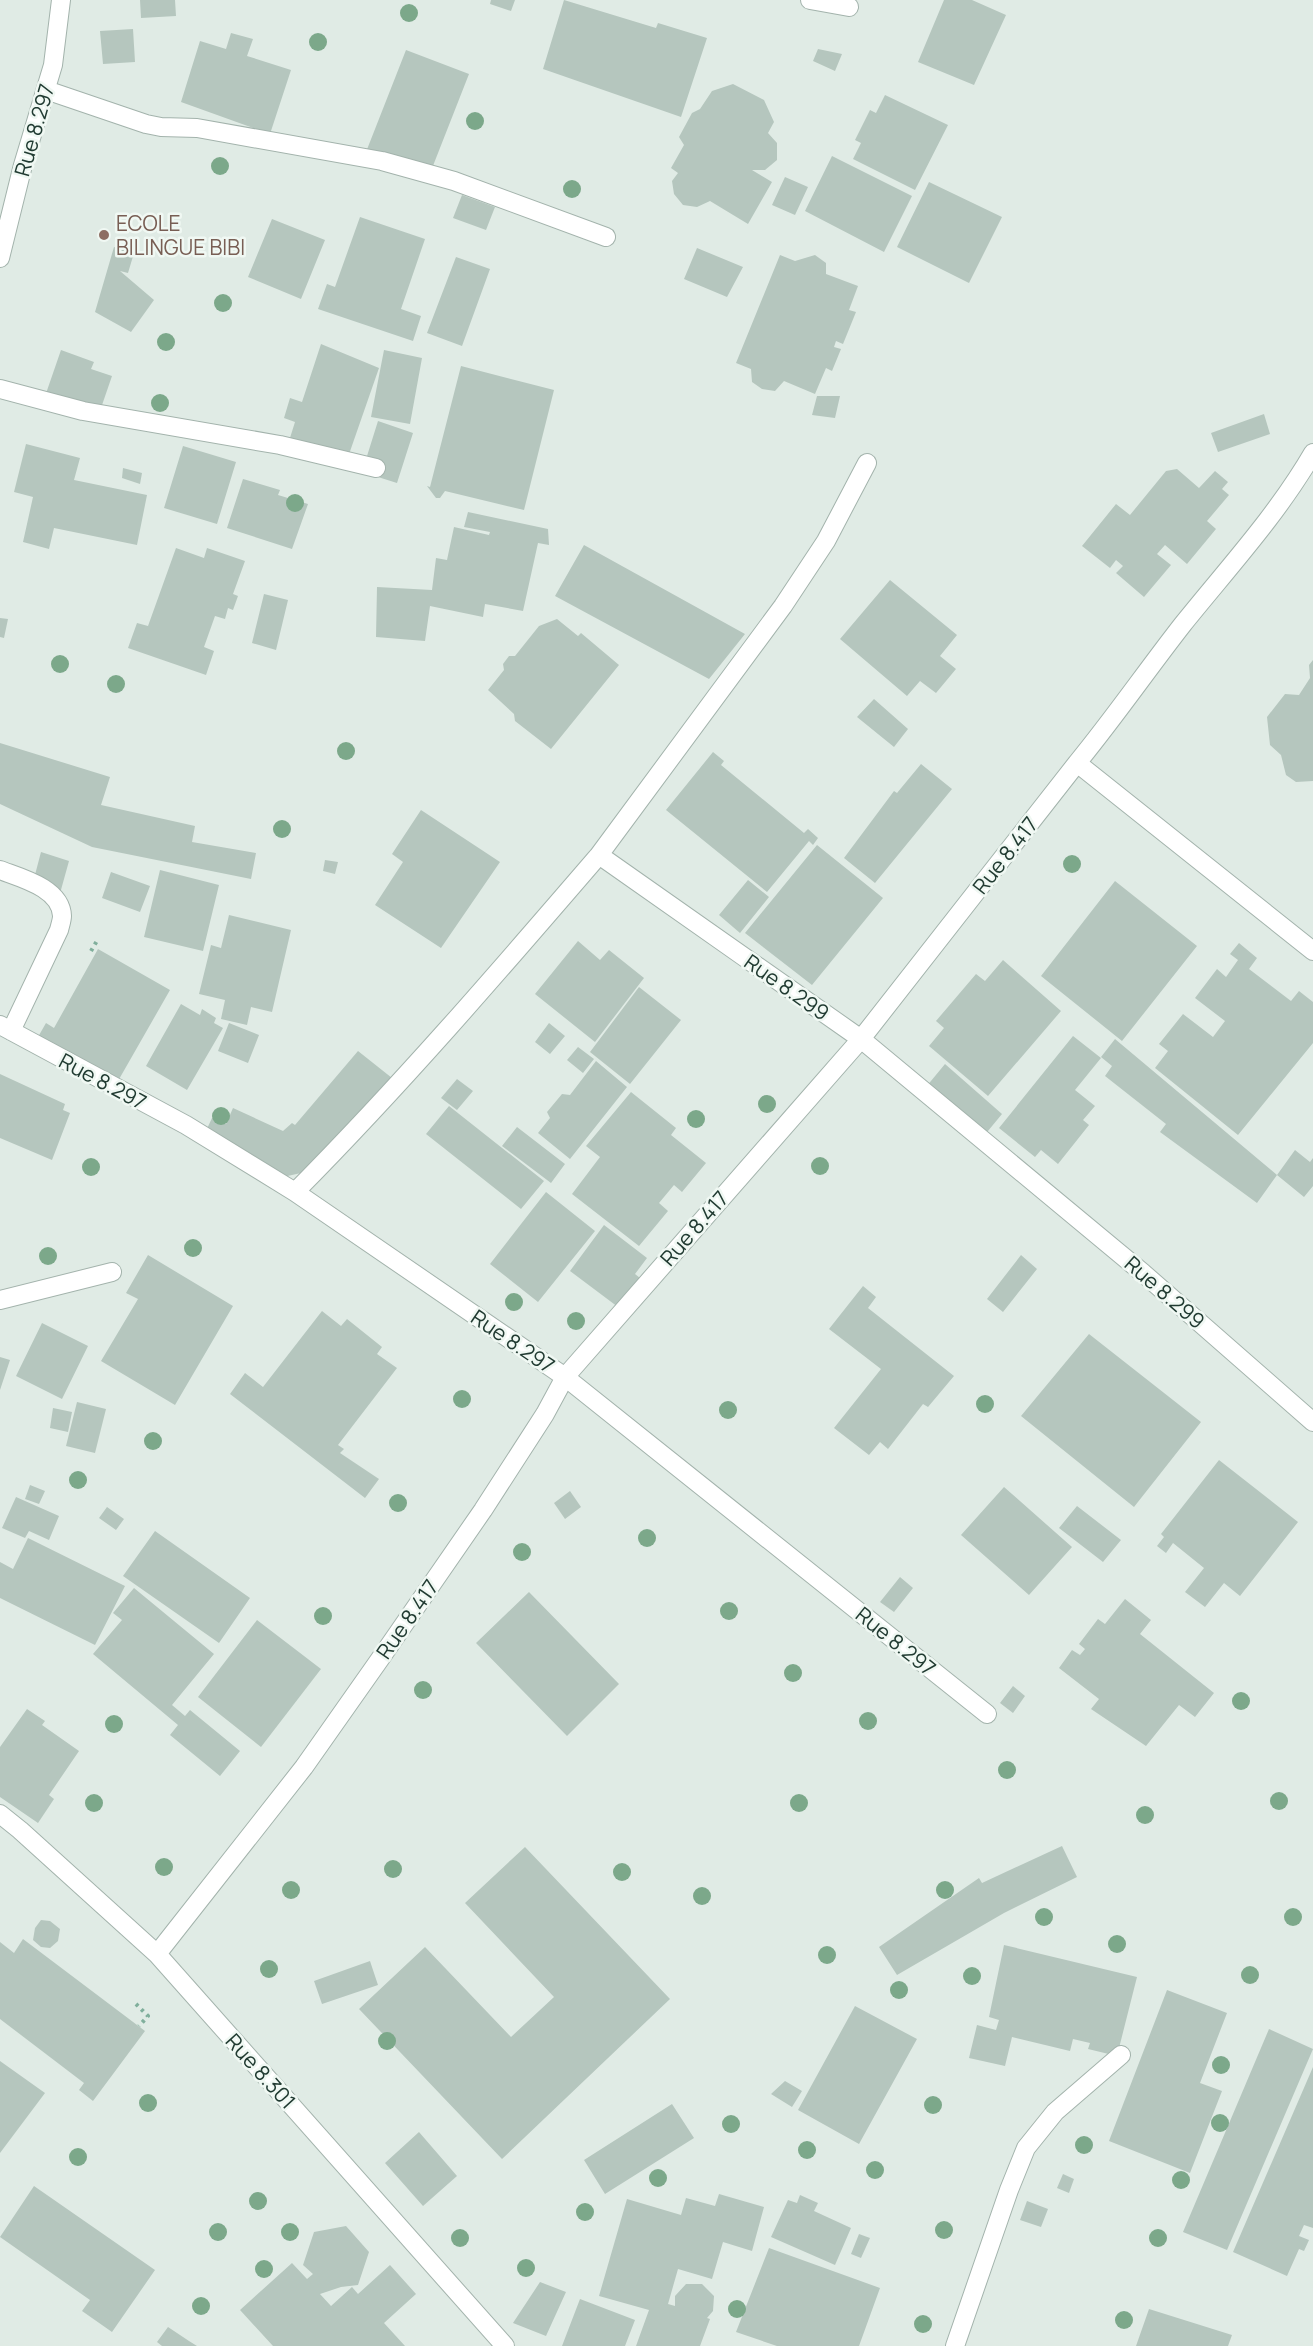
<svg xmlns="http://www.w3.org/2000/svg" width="1313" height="2346" viewBox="0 0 1313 2346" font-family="Manrope,sans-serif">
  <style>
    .building { fill: #b5c6be }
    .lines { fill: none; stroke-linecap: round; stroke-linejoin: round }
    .street-casing { stroke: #a3b3ac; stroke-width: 20 }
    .path { stroke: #80af9c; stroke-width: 4; stroke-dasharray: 3 4.5; stroke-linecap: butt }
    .street { stroke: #fff; stroke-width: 18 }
    .tree { fill: #7ca88a }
    .education-dot { fill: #8d6e63; stroke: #f0f8f3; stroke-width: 2 }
    .labels { text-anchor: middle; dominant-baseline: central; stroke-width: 5; stroke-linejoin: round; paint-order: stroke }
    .street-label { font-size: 21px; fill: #213b32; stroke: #f0f8f3 }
    .education-label { font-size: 21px; fill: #785e54; stroke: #f0f8f3; text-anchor: start }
  </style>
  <rect width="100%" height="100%" fill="#e0ebe5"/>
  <!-- building -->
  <path class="building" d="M140,0h35l1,16 -35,2z
    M491,0h24l-4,11 -21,-7z
    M564,0l92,28 2,-5 49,15 -26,79 -138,-48z
    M944,0h28l34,15 -32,70 -56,-23z
    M133,29l2,33 -32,2 -3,-33z
    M231,33l22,6 -6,17 44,14 -21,64 -89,-32 19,-61 26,8z
    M818,49l24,5 -7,17 -22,-10z
    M406,50l63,24 -40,102 -63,-24z
    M733,84l31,16 10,22 -6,11 9,10v17l-12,10h-13l20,12 -24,42 -38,-23 -13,6 -14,-2 -9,-11 -2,-13 6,-8 -7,-5 13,-23 -5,-8 13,-24 8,-4 12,-18z
    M885,95l63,30 -33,65 -62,-31 8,-16 -6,-3 15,-30 6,3z
    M832,156l80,40 -28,56 -79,-41z
    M785,177l23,10 -13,28 -23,-10z
    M929,182l73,35 -33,66 -72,-36z
    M462,195l33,12 -9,23 -33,-12z
    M360,217l65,22 -24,70 20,7 -8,25 -95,-32 9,-25 8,3z
    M272,219l53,21 -24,59 -53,-22z
    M114,247l20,6 -6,20 -8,-2 34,29 -23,32 -36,-20z
    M697,248l46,19 -16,30 -43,-18z
    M780,255l15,6 20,-6 11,8v11l32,12 -9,24 7,2 -13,32 -7,-3 -2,6 7,2 -9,22 -6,-3 -11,26 -31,-13 -9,10 -13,-2 -10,-7 -1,-13 -15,-6z
    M456,257l34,12 -28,77 -35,-13z
    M321,344l58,24 -32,92 -58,-19 6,-19 -11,-4 6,-20 12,4z
    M61,350l33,12 -3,7 21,7 -11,32 -21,-7 -4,13 -34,-9z
    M384,350l38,8 -12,66 -39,-7z
    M461,366l93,24 -30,120 -79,-19 -5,7h-4l-9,-12 3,1z
    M817,396h23l-5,22 -23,-3z
    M1264,414l6,20 -52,18 -7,-19z
    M378,421l35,12 -16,50 -35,-11z
    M26,444l54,14 -6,22 73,15 -10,50 -83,-17 -5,21 -26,-7 10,-45 -19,-5z
    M183,446l53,16 -19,62 -53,-16z
    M123,468l19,5 -2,11 -18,-6z
    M1177,469l22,19 16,-17 13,11 -6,7 7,6 -22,26 9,8 -29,35 -22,-19 -8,9 14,11 -27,32 -28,-24 7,-7 -7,-6 -6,8 -28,-22 34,-42 14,11 36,-44z
    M243,479l37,11 -2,5 30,9 -16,45 -65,-21z
    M468,512l80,17 1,16 -11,-2 -15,68 -38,-7 -2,13 -53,-11 -5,35 -49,-4 1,-50 55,3 4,-32 11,2 7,-33 35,8 1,-3 -26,-5z
    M584,545l161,89 -36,45 -154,-83z
    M176,548l28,10 3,-10 38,13 -12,33 5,2 -5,14 -5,-2 -3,11 -10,-3 -11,31 10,4 -8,24 -78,-27 9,-25 11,3z
    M890,580l67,55 -17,21 16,13 -20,24 -16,-12 -13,15 -67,-57z
    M264,594l24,6 -12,50 -24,-7z
    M0,618l8,1 -4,19 -4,-1z
    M557,619l21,17 3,-3 38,32 -68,84 -36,-28 -1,-7 -26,-24 16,-20 -1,-6 6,-8h6l24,-30z
    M1313,660v121l-17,1 -10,-7 -5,-20 -11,-10 -3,-28 18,-23 14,1 11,-17 -1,-13z
    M874,699l34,30 -14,18 -37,-30z
    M0,743l110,34 -9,28 94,21 -3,16 64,11 -5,26 -159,-32 -92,-43z
    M713,752l11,9 -3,4 83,68 4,-4 10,9 -5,7 -4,-4 -42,51 -101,-82z
    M921,764l31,25 -77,94 -31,-25 50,-67 3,2z
    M421,810l79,52 -59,86 -66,-43 28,-43 -11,-8z
    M817,845l66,53 -71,87 -67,-52z
    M41,852l28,9 -10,36 -28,-7z
    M325,860l13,2 -3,12 -12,-3z
    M160,870l59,15 -16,66 -59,-14z
    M111,872l39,14 -10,26 -38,-14z
    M748,880l21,17 -29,36 -21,-18z
    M1115,881l82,65 -75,95 -81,-65z
    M229,915l62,15 -19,82 -21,-5 -4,18 -26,-6 4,-19 -26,-6 12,-49 10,3z
    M578,941l22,19 9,-10 35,28 -49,64 -60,-48z
    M1239,943l18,15 -8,11 42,32 8,-10 14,11v41l-75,92 -83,-67 13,-17 -9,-7 24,-30 30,23 12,-16 -30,-23 22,-29 9,8 12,-17 -8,-6z
    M98,949l72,41 -60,105 -80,-44 16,-28 8,5z
    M1003,960l58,51 -73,85 -59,-50 15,-18 -8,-7 40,-47 9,7z
    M639,987l42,33 -51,64 -40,-32z
    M181,1004l19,11 2,-6 14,9 -2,5 9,5 -36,62 -41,-24z
    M229,1023l30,12 -11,28 -30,-12z
    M549,1023l16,13 -15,18 -15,-12z
    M1073,1036l28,22 -26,32 20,16 -12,14 6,5 -31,39 -17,-14 -6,7 -36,-29z
    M1115,1039l162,136 -20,28 -97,-71 6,-8 -61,-48 7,-10 -11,-9z
    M578,1047l16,12 -11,14 -16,-13z
    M358,1051l34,27 -82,93 -27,6 -78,-44 7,-15 14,6 7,-16 50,23 9,-8 3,2z
    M596,1061l31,26 -57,72 -32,-26 12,-15 -3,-6 15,-18 8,1z
    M945,1064l57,50 -19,23 -57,-50z
    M0,1074l65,30 -2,6 7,3 -18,47 -52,-22z
    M457,1079l16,12 -16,19 -16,-12z
    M631,1092l45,36 -5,7 35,28 -24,29 -8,-7 -15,18 9,8 -29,35 -67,-52 28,-37 -14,-11z
    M449,1106l95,75 -23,28 -95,-75z
    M517,1127l48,37 -14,19 -49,-37z
    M1295,1150l15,12 3,-4v28l-9,11 -27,-22z
    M546,1192l49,39 -57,71 -48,-38z
    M604,1225l43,33 -12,16 5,4 -22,29 -48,-36z
    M148,1255l85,51 -58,99 -74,-44 37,-62 -12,-6z
    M1021,1255l16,14 -34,43 -16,-13z
    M863,1286l13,11 -8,11 86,68 -26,31 -5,-3 -35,45 -8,-7 -11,13 -35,-27 47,-59 -52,-40z
    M322,1311l19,15 6,-7 35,28 -5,7 20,14 -59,77 6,4 -4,4 39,26 -14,19 -135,-104 15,-21 18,14z
    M42,1323l46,23 -26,53 -46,-23z
    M1089,1334l112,88 -67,85 -113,-91z
    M0,1357l10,3 -10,30z
    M77,1402l29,7 -11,44 -29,-7z
    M53,1408l19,4 -4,20 -18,-4z
    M1219,1460l79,62 -58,74 -16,-13 -19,24 -20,-15 19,-24 -31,-25 -7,10 -9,-7 7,-9 -3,-3z
    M30,1485l15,6 -6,13 -14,-5z
    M1004,1487l68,60 -43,48 -68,-60z
    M570,1491l11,16 -16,12 -11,-16z
    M16,1497l43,19 -10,24 -20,-9 -4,7 -23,-10z
    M1077,1506l44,34 -18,22 -44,-34z
    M107,1507l17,12 -8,11 -17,-12z
    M155,1531l95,67 -31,45 -96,-67z
    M28,1538l97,48 -30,59 -95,-47v-36l13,7z
    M900,1577l13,11 -19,24 -14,-10z
    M134,1588l80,66 -42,51 13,11 5,-6 50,41 -20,25 -50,-41 8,-10 -85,-71 29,-34 -9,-7z
    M529,1592l90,92 -52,52 -91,-93z
    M1125,1599l26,21 -11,14 74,59 -19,24 -16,-12 -33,41 -55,-37 8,-10 -40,-31 13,-18 8,5 5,-6 -6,-5 19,-25 7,5z
    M257,1620l64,49 -60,78 -63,-50z
    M1013,1686l12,10 -12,17 -13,-10z
    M27,1709l18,12 -3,4 37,26 -30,44 5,4 -16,24 -38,-26v-50z
    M1062,1846l15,31 -73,36 -107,62 -18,-28 100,-69 3,5z
    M525,1847l145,152 -168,160 -143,-150 66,-62 86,90 43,-40 -89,-94z
    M41,1920l9,1 10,8 -2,12 -8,7 -9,-1 -8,-7 2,-12z
    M23,1939l122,92 -52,70 -14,-11 5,-7 -84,-64v-77l14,11z
    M1004,1945l133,32 -20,79 -29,-7 2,-6 -17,-4 -3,12 -58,-14 -7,29 -36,-8 8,-33 19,5 3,-10 -10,-3z
    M370,1961l8,24 -56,19 -8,-23z
    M1167,1990l60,23 -27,70 22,8 -32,82 -81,-32z
    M855,2006l62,33 -58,105 -61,-34z
    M1269,2029l44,20 -86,201 -44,-18z
    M0,2061l45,32 -45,60z
    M1313,2067v161l-9,-3 -5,11 10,4 -5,11 -5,-2 -12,27 -54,-24z
    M785,2081l17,10 -10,16 -21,-13z
    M672,2104l22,34 -89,56 -21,-34z
    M419,2132l38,44 -34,30 -38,-43z
    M1063,2174l11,5 -5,14 -12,-5z
    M34,2186l121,84 -43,62 -30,-21 8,-11 -90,-63z
    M719,2194l45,13 -12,44 -29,-9 -11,37 -34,-10 -10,35 7,2v-10l11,-12h16l12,12 -1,15 -6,7 3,1 -10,27h-64l13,-36 -50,-14 28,-97 54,16 5,-17 29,8z
    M800,2195l18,8 -4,8 37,17 -16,37 -64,-28 17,-37 9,3z
    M1027,2201l21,8 -7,18 -21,-7z
    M346,2226l23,26 -11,33 -17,2 -21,7 11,12 21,-19 6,7 32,-29 26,29 -32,29 21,23h-132l-33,-36 52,-47 15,16 6,-5 -10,-9 11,-33z
    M859,2234l11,4 -9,20 -10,-4z
    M769,2248l111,40 -21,58h-82l-41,-14z
    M540,2282l26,10 -20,44 -33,-13z
    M580,2299l55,21 -10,26h-63z
    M1149,2309l83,26 -4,11h-92z
    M168,2327l21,14 8,5h-35l-5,-4z"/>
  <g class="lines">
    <!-- street casing -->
    <g class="street-casing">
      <path id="street" d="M810,0l39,7
        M46,90l100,34 15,3 36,1 185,33 72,20 152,56
        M0,258l23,-93 30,-100 8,-65
        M0,389l83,22 197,34 96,23
        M1077,763c37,-45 70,-93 106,-139 45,-56 94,-109 130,-171
        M599,855l184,-249 43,-65 41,-78
        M0,870c21,8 61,18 62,46 0,4 -2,10 -3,14l-48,101
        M0,1025l186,100 109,67 270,185 422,337
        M295,1192c107,-108 205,-222 304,-337l262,184 282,234 170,149
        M0,1300l112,-28
        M0,1814l20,16 137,124 348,392
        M157,1954l147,-187 76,-108 103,-149 62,-96 20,-37 296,-338 216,-276 236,188
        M955,2346l54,-156 17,-42 29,-36 66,-57"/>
    </g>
    <!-- path -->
    <path class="path" d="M91,951l7,-12
      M136,2004l12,12 -9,10"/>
    <!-- street -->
    <use href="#street" class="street"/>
  </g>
  <!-- trees -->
  <g class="tree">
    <circle cx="409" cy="13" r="9"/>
    <circle cx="318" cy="42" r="9"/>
    <circle cx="475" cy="121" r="9"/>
    <circle cx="220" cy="166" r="9"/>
    <circle cx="572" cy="189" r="9"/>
    <circle cx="223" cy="303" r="9"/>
    <circle cx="166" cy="342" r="9"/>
    <circle cx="160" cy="403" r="9"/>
    <circle cx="295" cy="503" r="9"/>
    <circle cx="60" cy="664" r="9"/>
    <circle cx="116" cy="684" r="9"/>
    <circle cx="346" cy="751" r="9"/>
    <circle cx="282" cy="829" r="9"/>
    <circle cx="1072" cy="864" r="9"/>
    <circle cx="767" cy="1104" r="9"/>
    <circle cx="221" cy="1116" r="9"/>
    <circle cx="696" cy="1119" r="9"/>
    <circle cx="820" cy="1166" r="9"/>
    <circle cx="91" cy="1167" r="9"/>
    <circle cx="193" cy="1248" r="9"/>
    <circle cx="48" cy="1256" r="9"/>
    <circle cx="514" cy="1302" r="9"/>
    <circle cx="576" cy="1321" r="9"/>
    <circle cx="462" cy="1399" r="9"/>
    <circle cx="985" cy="1404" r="9"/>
    <circle cx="728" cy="1410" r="9"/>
    <circle cx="153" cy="1441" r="9"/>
    <circle cx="78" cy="1480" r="9"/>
    <circle cx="398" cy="1503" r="9"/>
    <circle cx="647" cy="1538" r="9"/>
    <circle cx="522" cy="1552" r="9"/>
    <circle cx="729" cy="1611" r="9"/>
    <circle cx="323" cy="1616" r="9"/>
    <circle cx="793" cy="1673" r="9"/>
    <circle cx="423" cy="1690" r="9"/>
    <circle cx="1241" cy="1701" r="9"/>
    <circle cx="868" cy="1721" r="9"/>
    <circle cx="114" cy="1724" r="9"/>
    <circle cx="1007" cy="1770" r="9"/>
    <circle cx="1279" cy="1801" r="9"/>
    <circle cx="94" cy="1803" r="9"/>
    <circle cx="799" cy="1803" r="9"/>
    <circle cx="1145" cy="1815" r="9"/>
    <circle cx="164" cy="1867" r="9"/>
    <circle cx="393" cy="1869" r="9"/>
    <circle cx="622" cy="1872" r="9"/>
    <circle cx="291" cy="1890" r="9"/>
    <circle cx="945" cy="1890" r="9"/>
    <circle cx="702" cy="1896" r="9"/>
    <circle cx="1044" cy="1917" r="9"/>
    <circle cx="1293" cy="1917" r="9"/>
    <circle cx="1117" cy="1944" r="9"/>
    <circle cx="827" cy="1955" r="9"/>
    <circle cx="269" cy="1969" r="9"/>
    <circle cx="1250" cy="1975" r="9"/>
    <circle cx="972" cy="1976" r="9"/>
    <circle cx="899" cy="1990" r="9"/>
    <circle cx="387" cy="2041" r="9"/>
    <circle cx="1221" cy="2065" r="9"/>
    <circle cx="148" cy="2103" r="9"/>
    <circle cx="933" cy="2105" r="9"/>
    <circle cx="1220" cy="2123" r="9"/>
    <circle cx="731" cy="2124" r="9"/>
    <circle cx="1084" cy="2145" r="9"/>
    <circle cx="807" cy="2150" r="9"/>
    <circle cx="78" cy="2157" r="9"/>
    <circle cx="875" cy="2170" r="9"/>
    <circle cx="658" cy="2178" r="9"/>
    <circle cx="1181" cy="2180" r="9"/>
    <circle cx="258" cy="2201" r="9"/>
    <circle cx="585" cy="2212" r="9"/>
    <circle cx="944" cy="2230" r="9"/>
    <circle cx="218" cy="2232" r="9"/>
    <circle cx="290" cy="2232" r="9"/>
    <circle cx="460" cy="2238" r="9"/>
    <circle cx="1158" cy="2238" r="9"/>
    <circle cx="526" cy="2268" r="9"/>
    <circle cx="264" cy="2269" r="9"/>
    <circle cx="201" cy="2306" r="9"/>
    <circle cx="737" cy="2309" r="9"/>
    <circle cx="1124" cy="2320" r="9"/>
    <circle cx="923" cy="2324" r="9"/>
  </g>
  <!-- markers -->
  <circle class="education-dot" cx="104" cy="235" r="6"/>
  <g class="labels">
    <!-- street labels -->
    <g class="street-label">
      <text transform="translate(34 130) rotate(-74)">Rue 8.297</text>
      <text transform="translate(1005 855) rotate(-52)">Rue 8.417</text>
      <text transform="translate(787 987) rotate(35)">Rue 8.299</text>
      <text transform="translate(103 1081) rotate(28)">Rue 8.297</text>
      <text transform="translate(694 1228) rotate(-49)">Rue 8.417</text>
      <text transform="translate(1165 1292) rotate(41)">Rue 8.299</text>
      <text transform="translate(513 1341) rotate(34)">Rue 8.297</text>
      <text transform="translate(407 1619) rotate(-55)">Rue 8.417</text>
      <text transform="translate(896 1641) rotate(39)">Rue 8.297</text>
      <text transform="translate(261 2071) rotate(48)">Rue 8.301</text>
    </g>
    <!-- education labels -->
    <g class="education-label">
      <text x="116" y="223">ECOLE<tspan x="116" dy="24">BILINGUE BIBI</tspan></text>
    </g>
  </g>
</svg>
